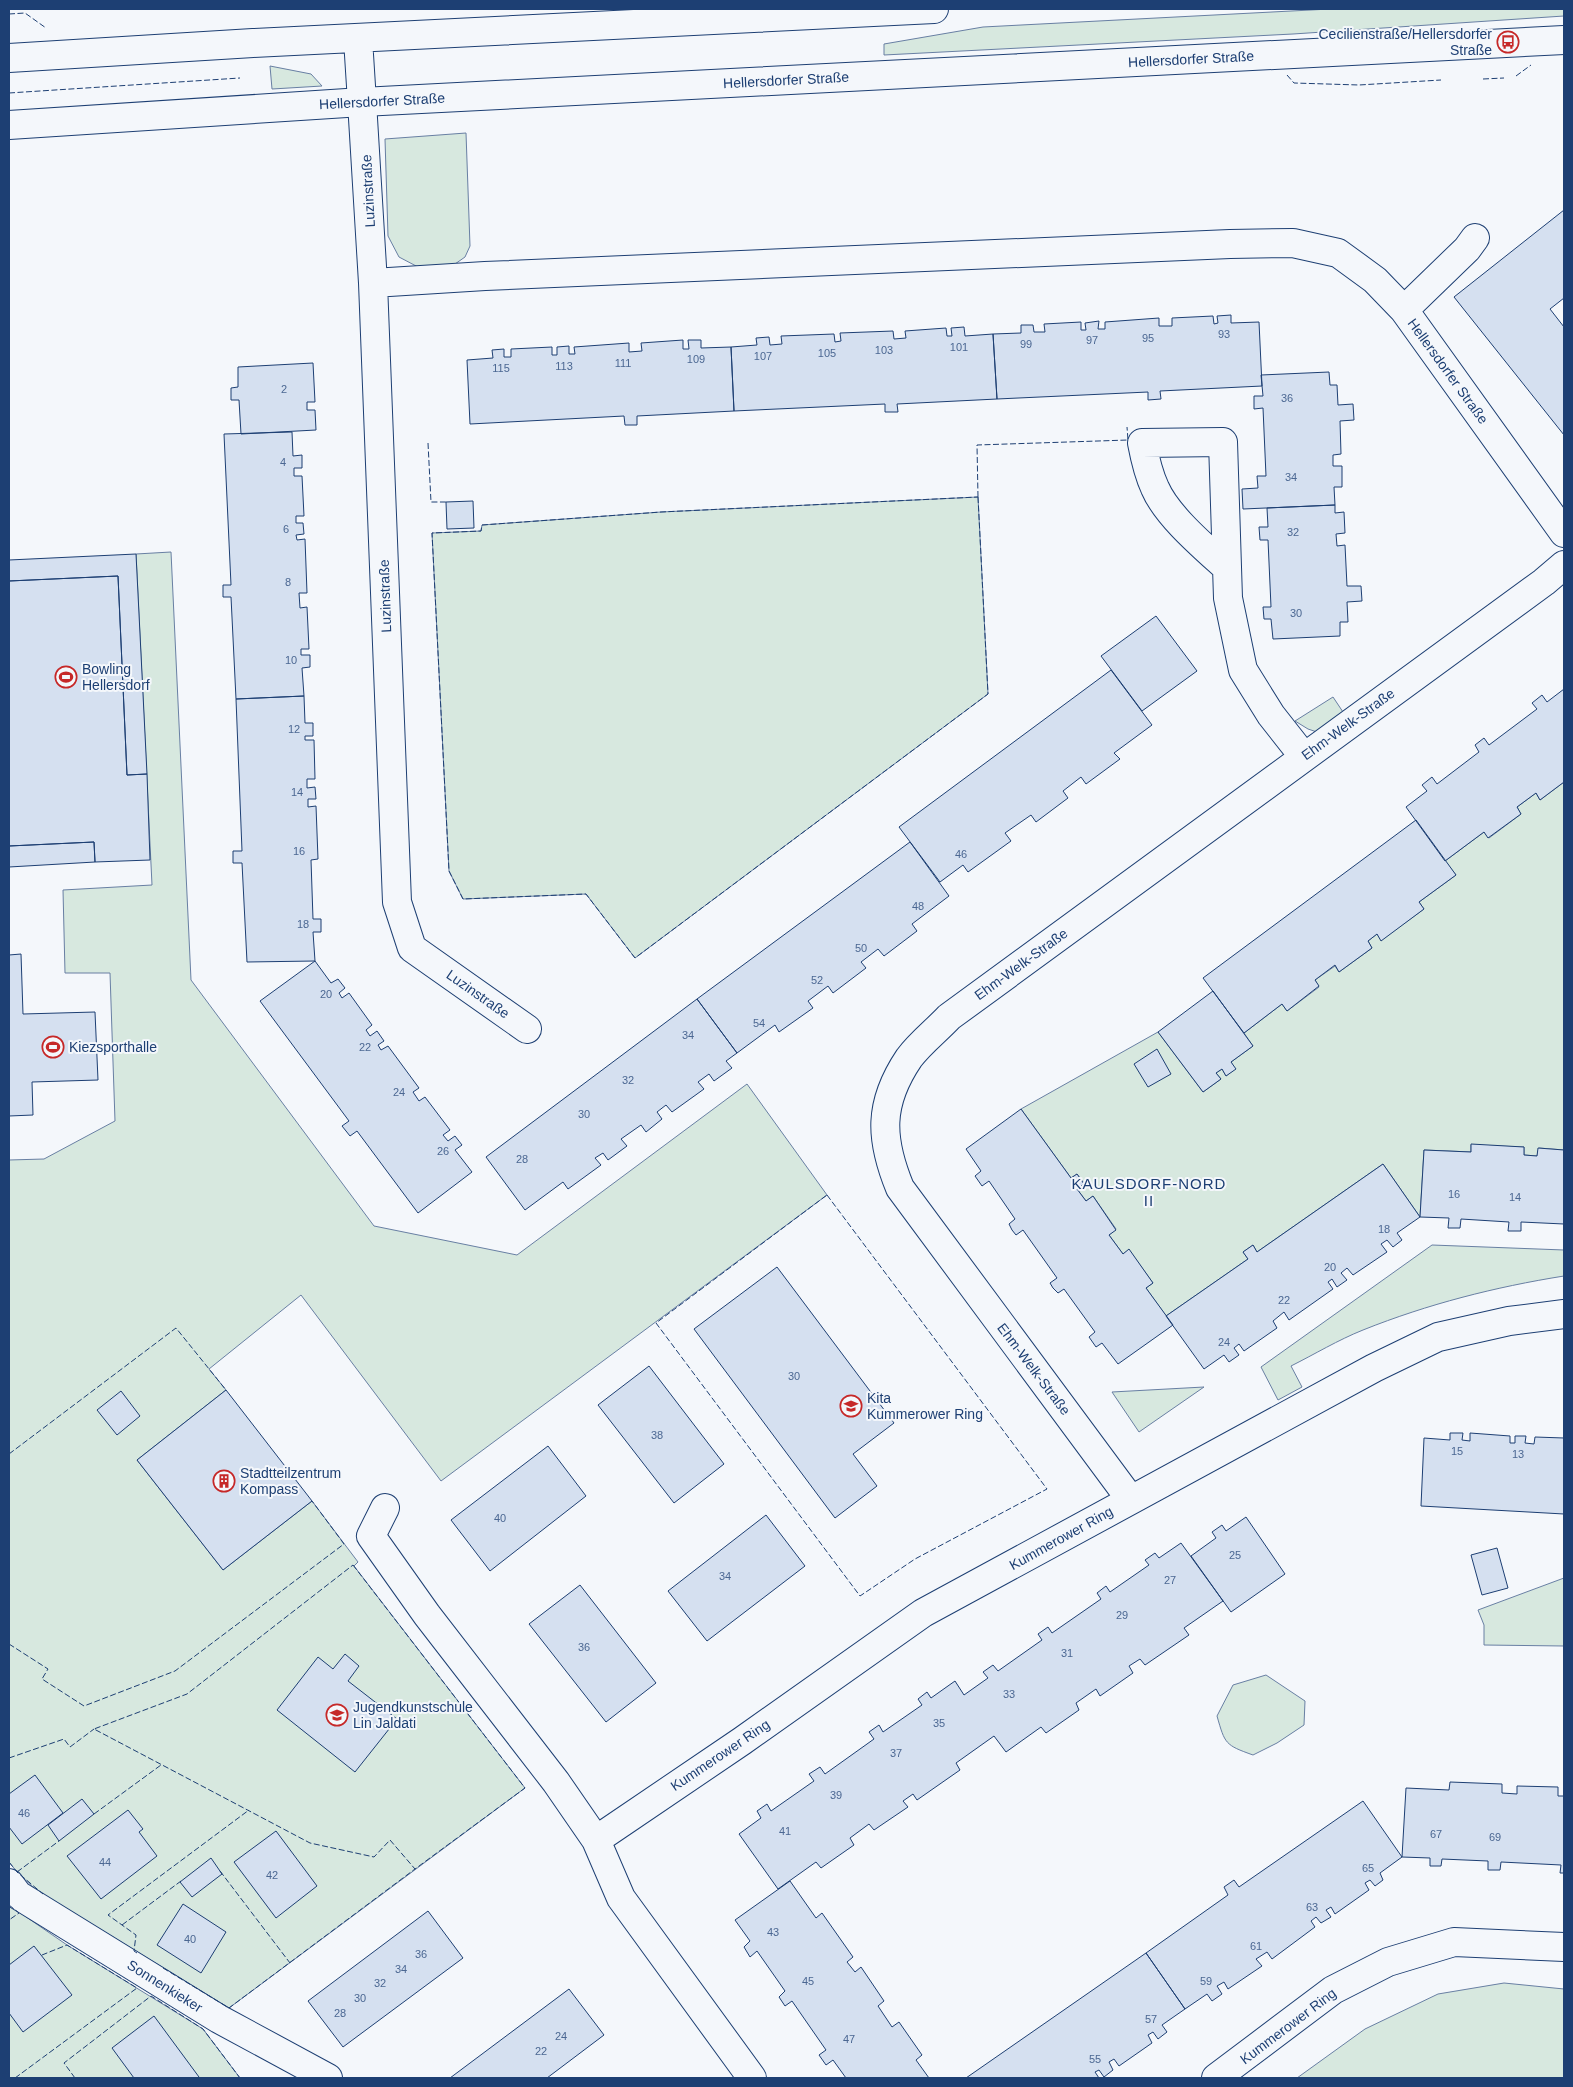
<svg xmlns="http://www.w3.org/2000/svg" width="1573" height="2087" viewBox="0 0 1573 2087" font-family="Helvetica,sans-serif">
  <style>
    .green { fill: #d7e8df; stroke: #687fa3 }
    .building { fill: #d5e0f0; stroke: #1d3f73 }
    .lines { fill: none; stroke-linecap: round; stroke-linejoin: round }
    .minor-casing { stroke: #1d3f73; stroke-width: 30 }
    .major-casing { stroke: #1d3f73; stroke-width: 30 }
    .minor { stroke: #f4f7fb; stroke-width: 28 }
    .major { stroke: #f4f7fb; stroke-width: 28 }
    .fence { stroke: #1d3f73; stroke-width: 1; stroke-dasharray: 6 2.5; stroke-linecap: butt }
    .labels { text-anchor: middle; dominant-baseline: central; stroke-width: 4; stroke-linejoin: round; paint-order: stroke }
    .number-label { font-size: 11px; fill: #4b6792 }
    .poi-label { font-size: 14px; fill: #1d3f73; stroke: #f4f7fb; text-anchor: start }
    .street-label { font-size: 14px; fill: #1d3f73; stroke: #f4f7fb }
    .neighbourhood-label { font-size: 15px; letter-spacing: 1px; fill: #1d3f73; stroke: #f4f7fb }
  </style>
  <rect width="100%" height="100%" fill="#f4f7fb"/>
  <!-- green -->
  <path class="green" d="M1330,9h234v7l-271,18 -409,21v-11l99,-17z
    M270,66l41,8 11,12 -50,3z
    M466,133l4,113 -5,11 -10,7 -18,4 -19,-1 -19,-10 -11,-21 -3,-97z
    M978,497l10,197 -353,264 -49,-64 -123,5 -14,-28 -17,-338 49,-2 1,-6 179,-13z
    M171,552l20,428 183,246 143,29 230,-171 80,111 -386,286 -140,-186 -92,74 17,21 -89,70 86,110 89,-69 46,61 -4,4 171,222 -296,220 -193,-118 -19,-18 -8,-10v-702l35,-1 71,-38 -5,-148h-45l-2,-83 89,-5 -16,-331z
    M1333,697l12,18 -22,19 -15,-5 -13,-8z
    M1564,782v368l-25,-2 -2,8 -13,-1v-8l-53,-2v7l-47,-2 -4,67 -37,-53 -126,88 -4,-7 -10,7 5,7 -82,57 -20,-28 7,-5 -24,-33 -6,4 -14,-19 7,-6 -23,-33 -7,5 -9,-12 7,-6 -7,-9 -6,4 -50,-69 137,-77 45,60 18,-13 -5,-6 6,-4 4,7 9,-7 -4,-7 22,-16 -9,-13 38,-29 5,7 32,-24 -4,-7 20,-14 4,6 33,-24 -4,-7 9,-7 4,6 43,-31 -5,-7 37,-27 -11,-14 39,-29 5,6 32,-24 -4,-7 19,-14 4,7z
    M1432,1245l132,5v26c-69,11 -136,28 -201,54 -25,10 -48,24 -72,36l11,21 -24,13 -17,-33z
    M1204,1387l-65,45 -27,-40z
    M1564,1578v68l-80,-1v-20l-6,-15z
    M1266,1675l39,26 -1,24 -27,18 -24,12c-28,-10 -28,-11 -36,-39l16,-31z
    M9,1905l58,40 136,84 37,49h-231z
    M1504,1983l60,6v89h-267l68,-49 73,-35z"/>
  <!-- building -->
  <path class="building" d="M1564,210v88l-14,11 14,18v108l-110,-138z
    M1231,315v8l28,-1 3,64 -102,5 1,8 -13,1v-8l-151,7 -4,-65 28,-1v-8h12l1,7h11l-1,-8 37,-2v8h5l-1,-7 14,-2 -1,8h7v-7l54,-4v8h13v-8l41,-2 1,8 4,-1 -1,-7z
    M964,327l1,9 28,-2 4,65 -100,5 1,8h-13v-8l-151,7 -3,-64 26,-2 -1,-7 13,-1 1,8 12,-1 -1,-8 53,-2 1,8 6,-1 -1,-8 53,-2 1,8 12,-1 -1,-7 41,-3 1,8h5l-1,-8z
    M683,340v9h6l-1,-9h13v8l30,-1 3,64 -97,5v9h-12l-1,-9 -154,8 -3,-64 26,-2 -1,-8 12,-1v8h7v-8l41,-2v8h5v-8l12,-1v8h6l-1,-7 55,-4v9l13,-1 -1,-8z
    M313,363l2,39h-8v8h8l1,20 -75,4 -2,-34h-8v-12l7,-1v-20z
    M1329,372l1,13h7l1,20 15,-1 1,16 -14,1 1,33 -8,1v11h9v21h-8l1,18 -92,4 -1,-20 16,-1 -1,-12h9l-3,-68 -9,1v-13h9l-2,-21z
    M292,432l1,24 9,-1v13h-8v8h8l2,40h-8v7h7l1,11 -8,1 1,5 8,-1 2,54h-8l1,15 7,-1 2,42h-8v6h9v12l-8,1 2,28 -68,3 -5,-102h-8v-12h8l-7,-151z
    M473,501l1,27 -27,1 -1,-27z
    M1335,505v8l9,-1 1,21 -9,1 1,12 8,-1 2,41h14l1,15 -15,1 1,20h-8v14l-67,3 -2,-20h-7l-1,-12h8l-3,-67h-8l-1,-13h9l-1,-19z
    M136,554l11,220 -20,1 -9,-199 -109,5v-21z
    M118,576l9,199 20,-1 3,86 -55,2 -1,-20 -85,4v-265z
    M1156,616l41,55 -55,40 -41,-55z
    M1111,670l41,55 -38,28 6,6 -34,25 -5,-7 -18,14 5,7 -32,24 -5,-7 -26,18 6,8 -43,31 -5,-7 -23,17 -41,-55z
    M1564,689v93l-24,18 -4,-7 -19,14 4,7 -33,24 -4,-6 -39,29 -39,-54 21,-16 -5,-6 10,-8 5,7 42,-32 -4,-7 9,-7 5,7 48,-36 -5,-6 10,-8 5,7z
    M304,696l1,27h8v13h-8v4h9l1,39h-8v9l8,-1 1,12h-8v8l8,-1 2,53 -7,1 2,59h8v13h-8l2,29 -68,1 -5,-99h-9v-12h9l-6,-152z
    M1416,820l40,55 -37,27 5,7 -43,32 -4,-7 -9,7 4,7 -33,24 -4,-7 -20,15 4,6 -32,25 -5,-7 -38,29 -41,-55z
    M94,842l1,20 -86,5v-21z
    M910,842l39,54 -37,28 5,7 -33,25 -6,-7 -17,13 5,6 -33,25 -5,-7 -20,15 5,7 -34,24 -4,-7 -38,28 -40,-54z
    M21,954l2,60 72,-2 3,68 -66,2 1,33 -24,1v-161z
    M315,961l16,22 7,-4 7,9 -6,5 3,5 7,-5 23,32 -6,5 4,6 7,-5 7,10 -6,4 3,5 7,-4 31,42 -6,4 6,9 6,-4 25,33 -7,5 5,6 7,-5 7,9 -7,5 17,22 -54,41 -61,-82 -7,5 -8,-10 7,-5 -89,-120z
    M1213,991l40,55 -22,16 5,7 -10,7 -4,-7 -6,4 5,6 -18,13 -45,-60z
    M697,999l40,54 -11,8 6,7 -18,13 -5,-7 -11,8 6,7 -32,23 -6,-7 -9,7 5,7 -16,13 -5,-7 -20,14 6,7 -19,14 -5,-7 -8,5 6,7 -33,24 -5,-7 -38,28 -39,-53z
    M1157,1049l14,25 -23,13 -14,-23z
    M1021,1109l50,69 6,-4 7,10 -7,5 9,12 7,-5 23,34 -7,5 14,19 6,-5 24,34 -7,5 27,37 -55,39 -16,-21 -6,4 -7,-10 6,-5 -31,-43 -6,4 -5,-5 -3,-5 7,-5 -34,-48 -7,5 -4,-5 -3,-6 6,-5 -26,-38 -7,5 -7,-10 6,-5 -15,-22z
    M1471,1144l53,3v8l13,1 1,-8 26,2v74l-43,-2v9h-13l1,-9 -48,-3 -1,9h-12l1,-10 -29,-1 4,-67 47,2z
    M1383,1164l37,53 -23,16 5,7 -9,7 -6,-7 -6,4 6,8 -34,23 -6,-7 -6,5 6,7 -10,7 -5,-8 -4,3 5,7 -44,31 -5,-8 -11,9 4,7 -33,23 -5,-7 -5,4 5,7 -10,7 -5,-7 -20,14 -38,-53 82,-57 -5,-7 10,-7 4,7z
    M777,1267l117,156 -41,31 24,32 -42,32 -141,-189z
    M649,1366l75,98 -50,39 -76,-98z
    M226,1390l86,111 -89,69 -86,-110z
    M121,1391l19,25 -23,19 -20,-25z
    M1450,1433h13l-1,7 8,1v-8l40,3v7h5v-7h11l-1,7 9,1 1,-7 29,1v76l-143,-8 3,-68 26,2z
    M548,1446l38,50 -96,75 -39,-51z
    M766,1515l39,51 -98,75 -39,-50z
    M1246,1517l39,57 -54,38 -40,-56 25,-18 -4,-6 10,-7 4,6z
    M1181,1543l42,58 -39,27 5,7 -44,30 -5,-6 -11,7 4,7 -33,23 -4,-7 -20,14 3,7 -33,23 -5,-6 -35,25 -12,-16 -38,27 4,7 -43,30 -4,-6 -10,7 5,6 -34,23 -5,-6 -19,14 4,7 -33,23 -5,-6 -38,27 -39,-55 22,-16 -4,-7 10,-7 4,7 43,-30 -5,-7 11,-7 5,7 49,-35 -5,-7 10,-7 4,7 39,-27 -4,-6 9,-7 4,6 24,-17 9,14 24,-17 -5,-6 10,-7 5,6 44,-31 -4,-6 10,-7 4,6 49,-34 -4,-6 9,-7 4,6 39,-27 -4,-5 10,-7 4,5z
    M1497,1548l11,40 -26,7 -11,-40z
    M580,1585l76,98 -50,39 -77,-98z
    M345,1654l14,12 -11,15 49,38 -42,53 -78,-62 41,-53 15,12z
    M35,1775l28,38 -41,31 -13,-17v-33z
    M1450,1782l52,2v9l15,1v-8l41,1v9h6v77h-4l1,-8 -60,-3 -1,8h-12v-9l-46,-2 -1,7h-11v-8l-28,-1 4,-69 43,2z
    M82,1799l12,15 -35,27 -11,-16z
    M1363,1801l39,56 -22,16 3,7 -8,6 -5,-6 -5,3 4,7 -34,24 -4,-7 -5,3 5,7 -10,6 -5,-6 -5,4 4,6 -43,32 -5,-7 -11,7 6,7 -34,23 -4,-7 -7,4 5,8 -10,7 -5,-7 -22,15 -39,-56 82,-58 -4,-8 10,-7 5,7z
    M128,1810l15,19 -4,3 18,24 -56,43 -34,-43z
    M276,1831l41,55 -41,32 -42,-56z
    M211,1858l11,16 -30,23 -12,-15z
    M790,1881l26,37 6,-5 31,44 -6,5 8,10 6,-5 23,34 -6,5 14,21 7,-5 23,33 -6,5 13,18h-83l-13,-18 -7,5 -7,-10 7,-5 -34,-49 -7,5 -6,-9 6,-6 -28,-40 -7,6 -6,-10 6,-6 -15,-21z
    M183,1904l43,28 -25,41 -44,-28z
    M428,1911l35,47 -120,89 -35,-46z
    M34,1946l38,49 -49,37 -14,-19v-48z
    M1146,1953l39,56 -23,16 5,7 -9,7 -5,-7 -5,3 4,8 -33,23 -5,-7 -5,3 4,8 -9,7 -5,-7 -4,2 4,6h-133z
    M569,1989l35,46 -57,43h-97z
    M154,2016l45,61 -2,1h-63l-22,-30z"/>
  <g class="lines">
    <!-- minor casing -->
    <g class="minor-casing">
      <path id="minor" d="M362,102l11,181 24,619 15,46 115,81
        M373,283l112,-7 745,-32 63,-1 45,10 37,27 29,30 160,223
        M1404,310l63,-61 8,-11
        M1227,568c-23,-21 -60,-52 -72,-80 -7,-15 -10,-29 -13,-45l81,-1 5,156 15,72 28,45 33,42
        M1131,1500l-231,-312c-20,-49 -22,-84 9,-130 11,-15 28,-28 40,-41l595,-435 20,-17
        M385,1508l-14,28 56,79 129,167 40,58 25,58 131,180
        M596,1840l146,-99 181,-128 451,-245 64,-31 71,-16 55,-7
        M9,1883l9,12 201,124 109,59
        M1216,2078l117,-88 55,-28 66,-20 110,5"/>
    </g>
    <!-- major casing -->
    <g class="major-casing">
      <path id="major" d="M358,39l4,63
        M9,58l244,-15 681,-34
        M9,125l353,-23 1202,-62"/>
    </g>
    <!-- minor -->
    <use href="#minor" class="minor"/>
    <!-- major -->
    <use href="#major" class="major"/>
    <!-- fence -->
    <path class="fence" d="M9,14l16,-1 21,15
      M1287,75l7,8 65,2 82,-5
      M1516,76l15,-11
      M1483,79l21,-1
      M9,93l231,-15
      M428,443l3,59h15
      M978,497l10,197 -353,264 -49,-64 -123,5 -14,-28 -17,-338 49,-2 1,-6 179,-13z
      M978,497l-1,-52 151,-5 -1,-13
      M827,1195l220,294 -132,70 -55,37 -204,-273z
      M9,1454l167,-126 50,62
      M353,1565l172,223 -110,81 -25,-29 -16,17 -64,-14 -216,-114 93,-35z
      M9,1644l39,25 -6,10 42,27 91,-35 169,-127 -32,-43
      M9,1758l55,-19 6,8 24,-18
      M94,1814l67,-49
      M9,1862l8,10 26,22
      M220,1871l70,92
      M17,1872l42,-31
      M9,1905l10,8 -10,7
      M122,1925l59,-44
      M137,1953l-3,-2 2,-16 -28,-20 141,-105
      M163,1968l66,40 186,-139
      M15,2078l122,-90 -70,-43 -25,10
      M75,2078l-11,-15 87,-67 52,33 37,49"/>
  </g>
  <!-- icons -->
  <defs>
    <g id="bus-ring" transform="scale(1.125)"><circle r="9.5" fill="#f4f7fb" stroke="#c62828" stroke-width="1.5"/><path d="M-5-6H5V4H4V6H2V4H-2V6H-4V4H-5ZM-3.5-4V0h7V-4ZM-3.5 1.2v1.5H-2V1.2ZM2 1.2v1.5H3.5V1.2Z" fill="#c62828"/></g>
    <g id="stadium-ring" transform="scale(1.125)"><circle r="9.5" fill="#f4f7fb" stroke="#c62828" stroke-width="1.5"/><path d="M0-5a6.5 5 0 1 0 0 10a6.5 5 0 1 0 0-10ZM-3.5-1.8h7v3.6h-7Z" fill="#c62828"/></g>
    <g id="school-ring" transform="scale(1.125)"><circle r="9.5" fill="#f4f7fb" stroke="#c62828" stroke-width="1.5"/><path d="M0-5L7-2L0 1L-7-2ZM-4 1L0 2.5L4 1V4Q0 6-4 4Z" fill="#c62828"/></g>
    <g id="building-ring" transform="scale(1.125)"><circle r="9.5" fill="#f4f7fb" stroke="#c62828" stroke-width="1.5"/><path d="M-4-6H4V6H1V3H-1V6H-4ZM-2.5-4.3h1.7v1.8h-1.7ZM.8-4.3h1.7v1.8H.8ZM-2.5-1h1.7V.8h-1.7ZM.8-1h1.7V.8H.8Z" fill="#c62828"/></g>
    <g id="university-ring" transform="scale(1.125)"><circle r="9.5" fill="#f4f7fb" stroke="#c62828" stroke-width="1.5"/><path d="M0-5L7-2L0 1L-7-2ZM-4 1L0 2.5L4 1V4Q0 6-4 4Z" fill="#c62828"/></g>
  </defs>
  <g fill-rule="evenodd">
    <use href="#bus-ring" x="1508" y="42"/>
    <use href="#stadium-ring" x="66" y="677"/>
    <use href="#stadium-ring" x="53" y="1047"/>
    <use href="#school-ring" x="851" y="1406"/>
    <use href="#building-ring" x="224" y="1481"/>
    <use href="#university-ring" x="337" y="1715"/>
  </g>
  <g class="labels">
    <!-- number labels -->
    <g class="number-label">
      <text x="1224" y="334">93</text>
      <text x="1148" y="338">95</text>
      <text x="1092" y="340">97</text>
      <text x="1026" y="344">99</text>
      <text x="959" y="347">101</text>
      <text x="884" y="350">103</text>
      <text x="827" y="353">105</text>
      <text x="763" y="356">107</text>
      <text x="696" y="359">109</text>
      <text x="623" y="363">111</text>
      <text x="564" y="366">113</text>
      <text x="501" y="368">115</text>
      <text x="284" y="389">2</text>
      <text x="1287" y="398">36</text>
      <text x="283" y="462">4</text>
      <text x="1291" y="477">34</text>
      <text x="286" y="529">6</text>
      <text x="1293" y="532">32</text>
      <text x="288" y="582">8</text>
      <text x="1296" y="613">30</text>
      <text x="291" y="660">10</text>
      <text x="294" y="729">12</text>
      <text x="297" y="792">14</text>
      <text x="299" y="851">16</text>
      <text x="961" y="854">46</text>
      <text x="918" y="906">48</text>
      <text x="303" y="924">18</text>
      <text x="861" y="948">50</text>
      <text x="817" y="980">52</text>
      <text x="326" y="994">20</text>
      <text x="759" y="1023">54</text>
      <text x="688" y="1035">34</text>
      <text x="365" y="1047">22</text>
      <text x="628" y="1080">32</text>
      <text x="399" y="1092">24</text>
      <text x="584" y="1114">30</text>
      <text x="443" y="1151">26</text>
      <text x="522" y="1159">28</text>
      <text x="1454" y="1194">16</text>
      <text x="1515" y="1197">14</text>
      <text x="1384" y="1229">18</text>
      <text x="1330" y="1267">20</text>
      <text x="1284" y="1300">22</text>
      <text x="1224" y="1342">24</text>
      <text x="794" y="1376">30</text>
      <text x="657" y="1435">38</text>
      <text x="1457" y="1451">15</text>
      <text x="1518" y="1454">13</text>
      <text x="500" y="1518">40</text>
      <text x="1235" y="1555">25</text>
      <text x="725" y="1576">34</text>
      <text x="1170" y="1580">27</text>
      <text x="1122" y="1615">29</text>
      <text x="584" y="1647">36</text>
      <text x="1067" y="1653">31</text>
      <text x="1009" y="1694">33</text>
      <text x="939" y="1723">35</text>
      <text x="896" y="1753">37</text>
      <text x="836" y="1795">39</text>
      <text x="24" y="1813">46</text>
      <text x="785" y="1831">41</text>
      <text x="1436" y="1834">67</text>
      <text x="1495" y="1837">69</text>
      <text x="105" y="1862">44</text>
      <text x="1368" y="1868">65</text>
      <text x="272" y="1875">42</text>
      <text x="1312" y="1907">63</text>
      <text x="773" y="1932">43</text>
      <text x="190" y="1939">40</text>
      <text x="1256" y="1946">61</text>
      <text x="421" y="1954">36</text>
      <text x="401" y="1969">34</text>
      <text x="808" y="1981">45</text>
      <text x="1206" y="1981">59</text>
      <text x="380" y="1983">32</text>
      <text x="360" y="1998">30</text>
      <text x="340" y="2013">28</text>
      <text x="1151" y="2019">57</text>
      <text x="561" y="2036">24</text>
      <text x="849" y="2039">47</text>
      <text x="541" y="2051">22</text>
      <text x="1095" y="2059">55</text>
    </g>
    <!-- poi labels -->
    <g class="poi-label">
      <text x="1492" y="34" text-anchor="end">Cecilienstraße/Hellersdorfer<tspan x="1492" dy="16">Straße</tspan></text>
      <text x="82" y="669">Bowling<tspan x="82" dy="16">Hellersdorf</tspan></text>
      <text x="69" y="1047">Kiezsporthalle</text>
      <text x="867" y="1398">Kita<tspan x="867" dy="16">Kummerower Ring</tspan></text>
      <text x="240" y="1473">Stadtteilzentrum<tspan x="240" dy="16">Kompass</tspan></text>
      <text x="353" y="1707">Jugendkunstschule<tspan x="353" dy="16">Lin Jaldati</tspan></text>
    </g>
    <!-- street labels -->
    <g class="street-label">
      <text transform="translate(1191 59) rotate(-3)">Hellersdorfer Straße</text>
      <text transform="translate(786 80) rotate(-3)">Hellersdorfer Straße</text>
      <text transform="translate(382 101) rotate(-3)">Hellersdorfer Straße</text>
      <text transform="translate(368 191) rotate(-93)">Luzinstraße</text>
      <text transform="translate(1448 371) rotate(54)">Hellersdorfer Straße</text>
      <text transform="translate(385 596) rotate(-92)">Luzinstraße</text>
      <text transform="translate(1348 724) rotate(-36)">Ehm-Welk-Straße</text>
      <text transform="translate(1021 964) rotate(-36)">Ehm-Welk-Straße</text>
      <text transform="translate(478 994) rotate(35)">Luzinstraße</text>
      <text transform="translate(1034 1369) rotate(53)">Ehm-Welk-Straße</text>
      <text transform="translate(1061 1538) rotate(-29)">Kummerower Ring</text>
      <text transform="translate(720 1755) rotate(-34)">Kummerower Ring</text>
      <text transform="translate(165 1986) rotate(32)">Sonnenkieker</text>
      <text transform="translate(1288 2026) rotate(-37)">Kummerower Ring</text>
    </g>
    <!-- neighbourhood labels -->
    <g class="neighbourhood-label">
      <text x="1149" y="1183">KAULSDORF-NORD<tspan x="1149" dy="17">II</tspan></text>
    </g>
  </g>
  <!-- border -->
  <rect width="1573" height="2087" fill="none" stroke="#1d3f73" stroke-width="20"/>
</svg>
